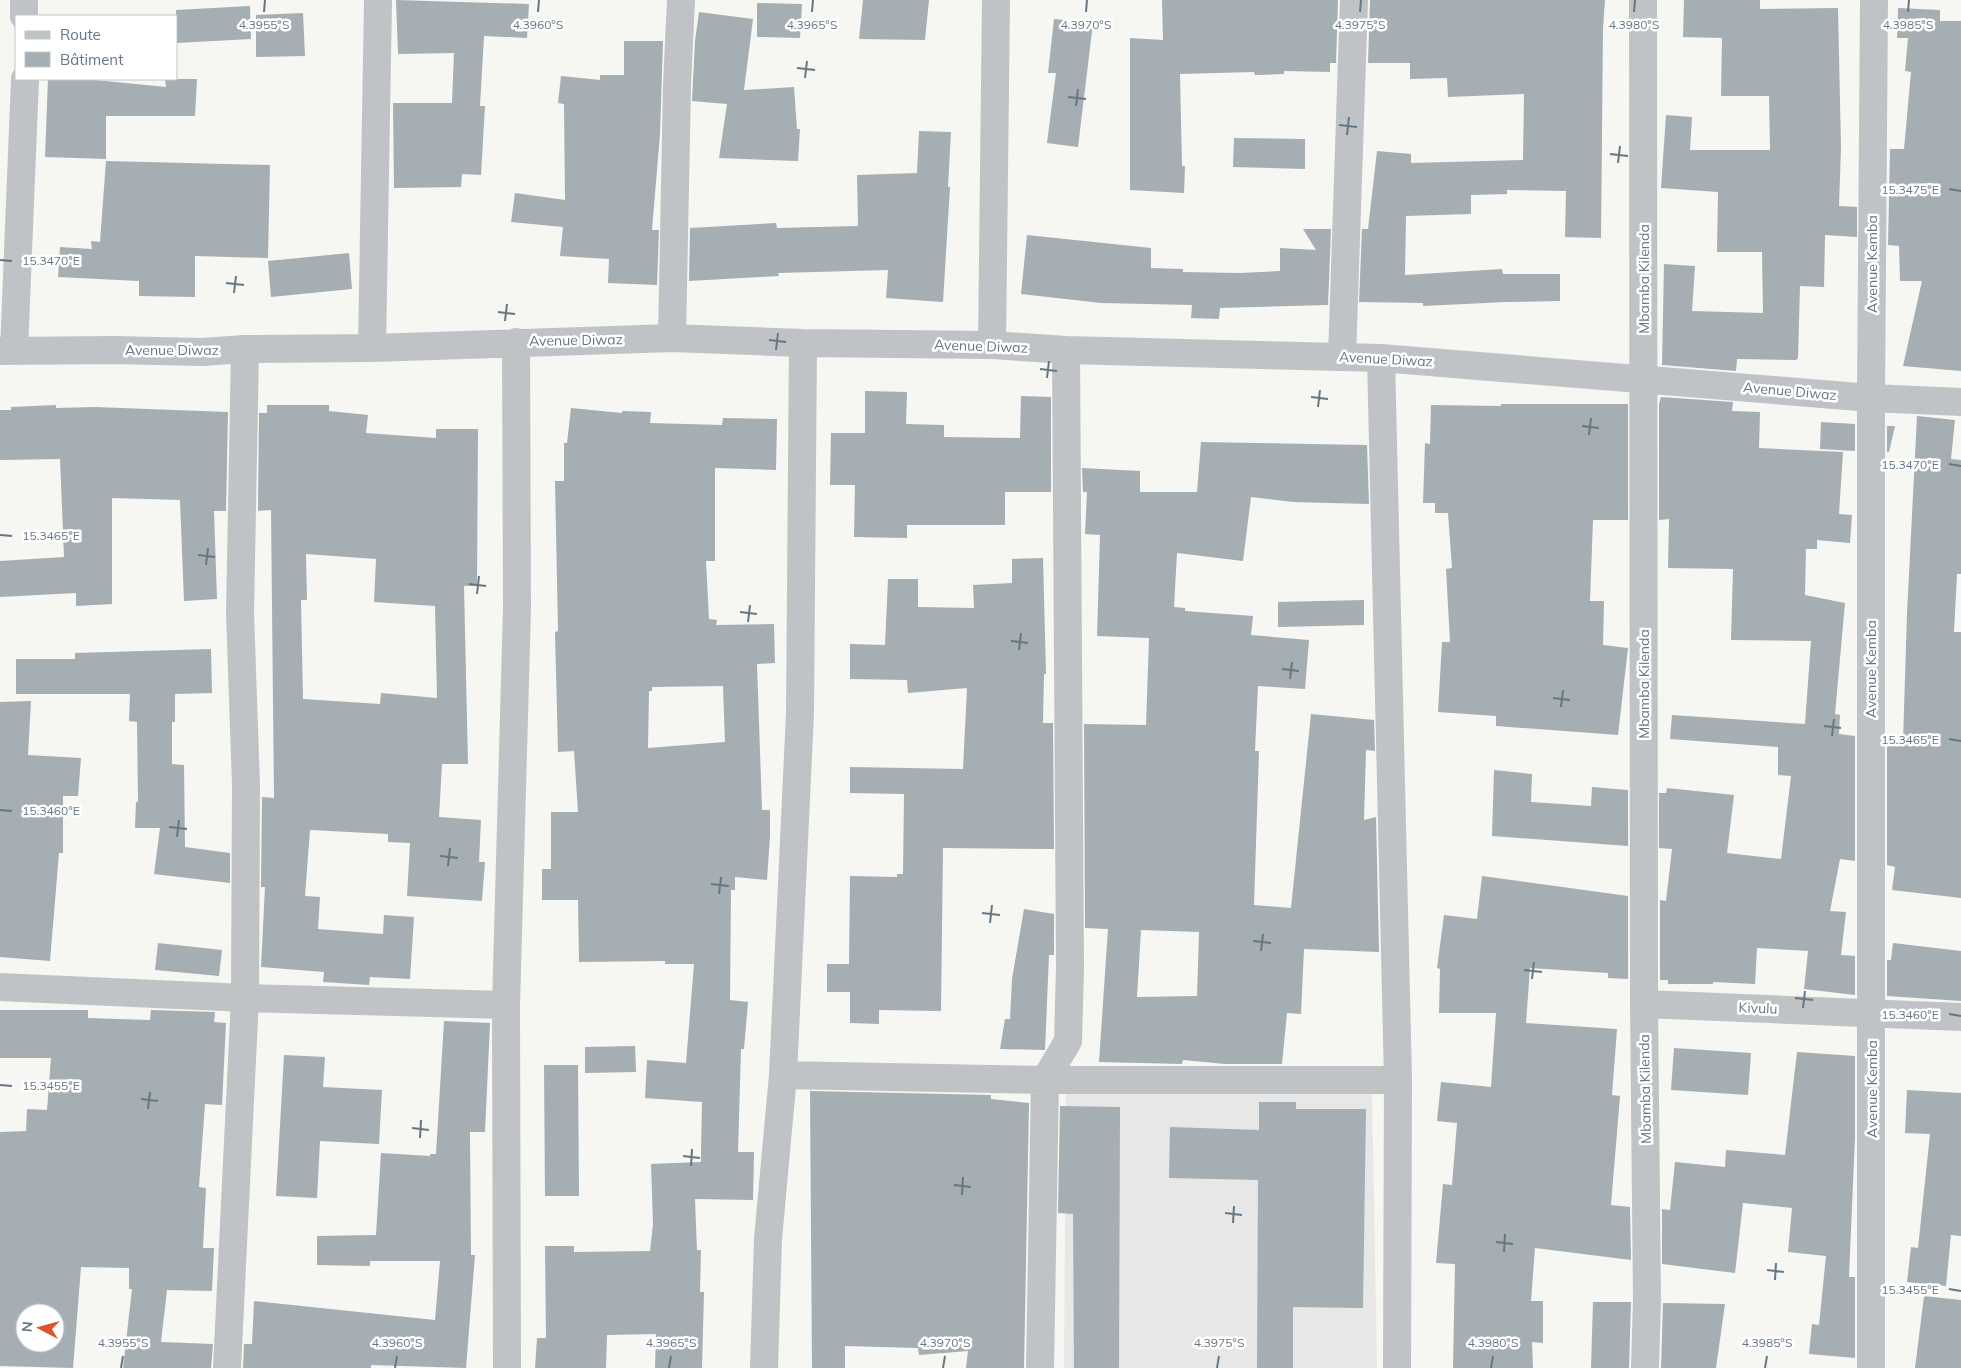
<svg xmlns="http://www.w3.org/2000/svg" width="1961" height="1368" viewBox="0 0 1961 1368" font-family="Mulish,sans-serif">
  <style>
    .built { fill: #e6e7e6 }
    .building { fill: #a5aeb3; fill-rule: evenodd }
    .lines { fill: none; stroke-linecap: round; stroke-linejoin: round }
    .minor { stroke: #bfc3c6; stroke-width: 28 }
    .ticks { fill: none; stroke: #667682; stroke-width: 2 }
    .labels { text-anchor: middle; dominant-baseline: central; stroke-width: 5; stroke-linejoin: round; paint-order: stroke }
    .street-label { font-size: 14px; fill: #667682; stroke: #fff }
    .ticks-label { font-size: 12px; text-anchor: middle; fill: #667682; stroke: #fff; stroke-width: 5; stroke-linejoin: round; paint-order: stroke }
  </style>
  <rect width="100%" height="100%" fill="#f6f6f2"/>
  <!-- built -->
  <path class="built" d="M1255,1091l117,2 5,275h-313l2,-274z"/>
  <!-- building -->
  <path class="building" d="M396,0l133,4 -2,34 -43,-2 -4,70h5l-4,69 -19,-1 -1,13 -67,1 -1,-85h59l2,-50 -56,1z
    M863,0h66l-4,40 -66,-1z
    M1162,0h176l-2,63h-6v9l-46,-1v3l-29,1 -1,-3 -74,2 2,92h3l-1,27 -54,-3v-152l33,2z
    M1370,0h235l-2,28 -2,210 -36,-1 1,-46 -59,-1v4l-36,1v19l-65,2 -1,59 97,-6 1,5h57v27l-54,1 -83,4v-3l-64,-1 3,-73h6l9,-78 34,3v9l112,-3 1,-66 -76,3 -1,-19 -37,1v-16h-42z
    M1684,0h76v9l78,-1 3,140 -2,58 18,1v30l-32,-2 -1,52 -24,-1 -2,72 -2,2 -59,-1 -1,12 -74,-6 2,-101 31,2 -3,45 71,2 -1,-61h-45l1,-60 -57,-4 5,-73 26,2 -2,33h80l-1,-54h-48l1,-58 -39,-1z
    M757,3l45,1 -2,34 -43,-1z
    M250,6l1,33 -75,4v-33z
    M1898,8l42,2v11h21v350l-58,-5 19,-85h-22l-1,-35 -11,-1 2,-96h14l7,-77 -6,-1 3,-33h-11z
    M699,12l54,7 -9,71 50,-3 3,42h3l-2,32 -79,-3 8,-54 -35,-3 3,-60z
    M303,13l2,43 -49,1v-42z
    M1054,19l39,4 -15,124 -31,-4 9,-70h-8z
    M624,41h39l-3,93 -8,96h7l-2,55 -49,-2 1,-24 -49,-3 3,-29 -52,-5 4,-29 50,7 -1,-96 -6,-1 3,-27 39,4v-5h24z
    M48,79h37l81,8 -1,-8h32l-2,37h-89v43l-61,-2z
    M919,131l32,1 -3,55h2l-7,115 -57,-4 2,-28 -110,3 1,3 -90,5 1,-53 86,-5 1,5 81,-2 -1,-51 60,-2z
    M1234,138l71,1v30l-72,-2z
    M106,161l164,4 -2,93 -73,-2v41l-56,-1v-15l-81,-4 2,-30 32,2 -1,-8 9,1z
    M1303,229h28l-3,76 -108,3 -1,11 -28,-1 1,-13 -91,-2 -80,-9 6,-59 124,13v20l32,1v3l56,1 41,-2v-23l36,2z
    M349,253l3,36 -81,8 -3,-36z
    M865,391l42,1 -1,32 38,1v12l76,1 1,-42 30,1v95h-46v33h-98v13l-53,-1 1,-52h-25l1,-52h34z
    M1661,397l72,5 -1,9 28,1 -1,36 84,4 -4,62 13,1 -2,28 -33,-3v9h-11l-1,46 40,8 -10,111 5,1 -1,19 16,2v125l-15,-2 -10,52 16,1 -5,43 14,1v39l-51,-6 4,-38 -51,-3 -2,36 -42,-2v2h-45v-4h-8v-80l6,1 6,-52 -13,-1v-55h7l1,-5 67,7 -7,58 54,6 10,-83 -13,-1v-28l-108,-8 2,-24 133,9 6,-83 -80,-1 2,-71 -65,-1 1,-49 -10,1v-116z
    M1501,404h127v116h-35l-3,81h14l-1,44 25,3 -10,87 -122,-9v-10l-58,-4 4,-70h8l-4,-73 6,-1 -4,-55h-13v-10h-12l2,-60 5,1 1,-39 70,1z
    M56,405v3l39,-1 133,5 -2,99h-12l3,88 -33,2 -4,-101 -68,-2v106l-36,2v-13l-76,4v-36l64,-4 -4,-98 -60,1v-50h11v-3z
    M267,405h62v6l39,4 -2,18 70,5v-9h42l-1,157h-13l4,178h-26l-3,53 42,3 -2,42h6l-3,39 -75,-5 3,-53 -22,-1v-8l-78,-4 -5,66 15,1 -2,32 65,5 1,-19 30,2 -4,62 -40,-2 -1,8 -46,-3 1,-10 -63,-5 4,-80h-4l1,-90 12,1 -3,-288 -13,1 1,-98h8zM306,554l70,5 -2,43 61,4 2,92 -56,-5 -1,11 -77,-5 -2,-99h6z
    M571,408l51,5v-2l29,1 -1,11 72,2 1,-7 54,1 -1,51 -61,-2v93h-9l3,58 8,1 -1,5 58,-1 1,39 -18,1 5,146h8v26l-3,44 -32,-3v13h-4l-1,110 18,2 -4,47h-3l-3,103h16l-1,48 -58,-1 2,51h4l-1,42h4l-2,76h-47l1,-34 -49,1 -1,33h-71l2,-30h9l-1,-92h29v6l76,-1 3,-27 -2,-60 50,-2v-10l1,-50 -57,-4 2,-38 39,3 8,-99h-29v-3l-86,1 -1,-62h-36v-31h9v-57h27l-4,-61 -16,1 -3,-120 3,-1 -3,-150h9v-38h3zM723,686l2,56 -77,6 1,-57h3v-4z
    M1917,416l38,4 -4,39 10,1v114h-4l-3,58h7v266l-69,-8 3,-23 -8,-2v-125l16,1 4,-127z
    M1821,422l34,2v27l-35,-2z
    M1887,426h8l-6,26h-2z
    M1201,442l166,3 2,59 -76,-2 -42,-5 -8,64 -66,-8 -3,54 11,1v3l68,5 -2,19 58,5 -4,49 -47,-3 -3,65h4l-5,154 37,3 20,-194 63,6 1,31 -9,-1 -2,70 12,-3 3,135 -75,-3 -3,65 -14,-1 -5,51h-57l-42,-4 -1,4 -83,-2 9,-133 -23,-1 -1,-204 62,1 3,-87 -52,-2 3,-101 -15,-1 2,-42h-4l-1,-24 58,3v21h57zM1141,930l58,2 -2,64 -60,1z
    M1043,558l3,116h-2l-1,49h10l1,126 -111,-1 -2,163 -62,-1v14l-29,-1v-31h-23v-28h22l1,-88 47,1v-3h6l1,-80 -54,-1v-26l113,2 4,-81 -59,5 -1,-13 -57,-1v-35l35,1 3,-66h30v28l56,1 -1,-23 39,-2v-24z
    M1364,600v25l-86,2v-25z
    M211,649l1,44 -37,1v28h-3v42l12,1 1,82 45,6v30l-76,-9 6,-46h-25l1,-26h2l-1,-80 -8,-1 1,-27h-114v-35h59v-6z
    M31,701l-3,54 53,3 -3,38h-15v57h-4l-9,108 -50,-4v-255z
    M1494,770l38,4 -1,28 60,4 1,-19 36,3v56l-136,-10z
    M1482,876l146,20v83l-20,-1v-5l-78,-5 -4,55 91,6 -5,66 8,1 -9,109 19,2 1,53 -96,-12 -4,53h12v42l-11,-1 1,26h-80l2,-104 -19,-1 7,-79 9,1 5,-62 -20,-2 4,-39 50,5 5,-74h-57l1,-44 -3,-1 7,-53 33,4z
    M1024,909l30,5v41h-5l-4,95 -45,-1 5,-30h5l2,-40z
    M158,943l64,7 -3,26 -64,-6z
    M1893,943l68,8v50l-74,-5v-36h4z
    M0,1010h88v8l62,2 1,-10 64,2 -1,10 12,1 -4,82 -17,-1 -6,83 7,1 -3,60h11l-2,43 -45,-1 -6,52 52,2 -2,24h-88l9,-79h-3v-21l-48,-1 -8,101 -73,-2v-234l26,-1 1,-22 20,1 4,-52h-51zM25,1313h30v30h-30z
    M444,1021l46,2 -5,109h-15l1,123h4l-9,113 -95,-3v3h-128l1,-24h8l2,-43 181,19 5,-59h-70v5l-53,-1v-29l59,-1 5,-82 49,3v-2h6z
    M635,1046l1,26 -51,1v-26z
    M1674,1048l77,5 -3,42 -77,-5z
    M1797,1052l58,4v81l-6,140h6v81l-46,-4 3,-30 7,1 7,-69 -38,-4 4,-44 -49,-5 -8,70 -73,-9v-55l8,1 5,-48 50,5 1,-17 59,5z
    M284,1055l41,2 -2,30 59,3 -3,54 -59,-3 -3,57 -41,-2z
    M544,1065h34l1,131h-34z
    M1907,1090l54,3v143l-10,-1 -5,51 -39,-4 4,-35 7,1 12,-114 -25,-1z
    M810,1091l181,4v4l38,4 -5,265h-58l2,-17 -49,4 -1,-7 -73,-2v22h-33z
    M1259,1102h37v7h70l-3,199 -70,-1v61h-36l1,-188 -89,-2 1,-51 89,3z
    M1060,1106l60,1 -1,261h-45l-1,-154 -15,-1z
    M1924,1296l37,4v68h-46z
    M1593,1302h38l-2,66h-38z
    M1663,1303l62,1 -9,64h-55z"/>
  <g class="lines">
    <!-- minor -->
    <path class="minor" d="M24,0v16
      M1643,0l1,1004 3,296 -2,68
      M672,338l5,-253 4,-85
      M992,345l4,-345
      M372,348l6,-348
      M0,351l113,-1 89,2 43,-3 127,-1 300,-10 131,5 189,2 74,5 315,8 490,40 90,4
      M14,351l11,-272
      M1342,357l12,-357
      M1381,358l17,722 -1,288
      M0,987l245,11 261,7
      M1644,1004l317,13
      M783,1075l262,5h353
      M227,1368l18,-370 1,-213 -6,-172 5,-264
      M507,1368l-1,-363 11,-397 -1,-266
      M764,1368l4,-129 15,-164 17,-362 3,-370
      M1040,1368l5,-288 23,-39 2,-73 -4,-618
      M1871,1368v-970l3,-398"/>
  </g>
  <!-- ticks -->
  <path class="ticks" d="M264,12l1,-12M538,12l1,-12M812,12l1,-12M1086,12l1,-12M1360,12l1,-12M1634,12l1,-12M1908,12l1,-12M797,68l18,2M805,78l2,-17M1068,97l18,2M1076,106l2,-17M1339,125l18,2M1347,135l2,-18M1610,154l18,2M1618,163l2,-17M1949,189l12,2M0,260l12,1M226,283l18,2M234,293l2,-17M498,312l17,2M505,321l2,-17M769,340l17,2M776,350l2,-17M1040,369l17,2M1047,378l2,-17M1311,397l17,2M1318,407l2,-17M1582,426l17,2M1589,435l2,-17M1949,464l12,2M0,535l12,1M198,555l17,2M206,565l2,-17M469,584l17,2M477,594l2,-18M740,612l17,2M748,622l2,-17M1011,641l17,2M1019,650l2,-17M1282,669l17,2M1290,679l2,-17M1553,698l17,2M1561,707l2,-17M1824,726l17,2M1832,736l2,-17M1949,739l12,2M0,810l12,1M169,827l18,2M177,837l2,-17M440,856l18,2M448,866l2,-18M711,884l18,2M719,894l2,-17M982,913l18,2M990,923l2,-18M1253,941l18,2M1261,951l2,-17M1524,970l18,2M1532,979l2,-17M1795,998l18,2M1803,1008l2,-17M1949,1014l12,2M0,1085l12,1M141,1099l17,2M148,1109l2,-17M412,1128l17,2M420,1138l1,-18M683,1156l17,2M691,1166l1,-17M954,1185l17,2M962,1195l1,-18M1225,1213l17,2M1233,1223l1,-17M1496,1242l17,2M1504,1252l1,-18M1767,1270l17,2M1775,1280l1,-17M1949,1289l12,2M121,1368l2,-12M395,1368l2,-12M669,1368l2,-12M943,1368l2,-12M1217,1368l2,-12M1491,1368l2,-12M1765,1368l2,-12"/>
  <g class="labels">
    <!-- street labels -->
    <g class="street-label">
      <text transform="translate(1872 264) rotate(-90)">Avenue Kemba</text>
      <text transform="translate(1644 279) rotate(-90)">Mbamba Kilenda</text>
      <text transform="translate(576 340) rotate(-1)">Avenue Diwaz</text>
      <text transform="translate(981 346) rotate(2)">Avenue Diwaz</text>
      <text x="172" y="350">Avenue Diwaz</text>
      <text transform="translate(1386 359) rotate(3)">Avenue Diwaz</text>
      <text transform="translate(1790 391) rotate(5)">Avenue Diwaz</text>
      <text transform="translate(1871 669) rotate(-90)">Avenue Kemba</text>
      <text transform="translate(1644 684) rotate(-90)">Mbamba Kilenda</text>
      <text transform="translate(1758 1008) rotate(2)">Kivulu</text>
      <text transform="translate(1645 1089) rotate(-91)">Mbamba Kilenda</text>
      <text transform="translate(1872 1089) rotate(-90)">Avenue Kemba</text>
    </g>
  </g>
  <g class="ticks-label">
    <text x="264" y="29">4.3955°S</text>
    <text x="538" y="29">4.3960°S</text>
    <text x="812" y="29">4.3965°S</text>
    <text x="1086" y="29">4.3970°S</text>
    <text x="1360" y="29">4.3975°S</text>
    <text x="1634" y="29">4.3980°S</text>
    <text x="1908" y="29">4.3985°S</text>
    <text x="1910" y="194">15.3475°E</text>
    <text x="51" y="265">15.3470°E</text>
    <text x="1910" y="469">15.3470°E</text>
    <text x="51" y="540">15.3465°E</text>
    <text x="1910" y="744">15.3465°E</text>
    <text x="51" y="815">15.3460°E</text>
    <text x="1910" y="1019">15.3460°E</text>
    <text x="51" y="1090">15.3455°E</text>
    <text x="1910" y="1294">15.3455°E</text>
    <text x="123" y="1347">4.3955°S</text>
    <text x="397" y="1347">4.3960°S</text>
    <text x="671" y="1347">4.3965°S</text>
    <text x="945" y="1347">4.3970°S</text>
    <text x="1219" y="1347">4.3975°S</text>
    <text x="1493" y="1347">4.3980°S</text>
    <text x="1767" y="1347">4.3985°S</text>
  </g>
  <!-- legend -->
  <rect x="15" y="15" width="162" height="65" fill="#ffffff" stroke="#c2c8cd"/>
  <rect x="25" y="31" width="25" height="8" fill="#bfc3c6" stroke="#c2c8cd"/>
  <text x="60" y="40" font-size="15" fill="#667682">Route</text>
  <rect x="25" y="52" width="25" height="15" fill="#a5aeb3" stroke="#c2c8cd"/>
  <text x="60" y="65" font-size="15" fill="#667682">Bâtiment</text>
  <!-- north arrow -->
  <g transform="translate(40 1328) rotate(276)"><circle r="24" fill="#ffffff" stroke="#c2c8cd"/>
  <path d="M0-4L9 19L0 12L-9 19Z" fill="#dc532c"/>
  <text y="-8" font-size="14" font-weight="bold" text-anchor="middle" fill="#667682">N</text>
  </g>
</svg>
